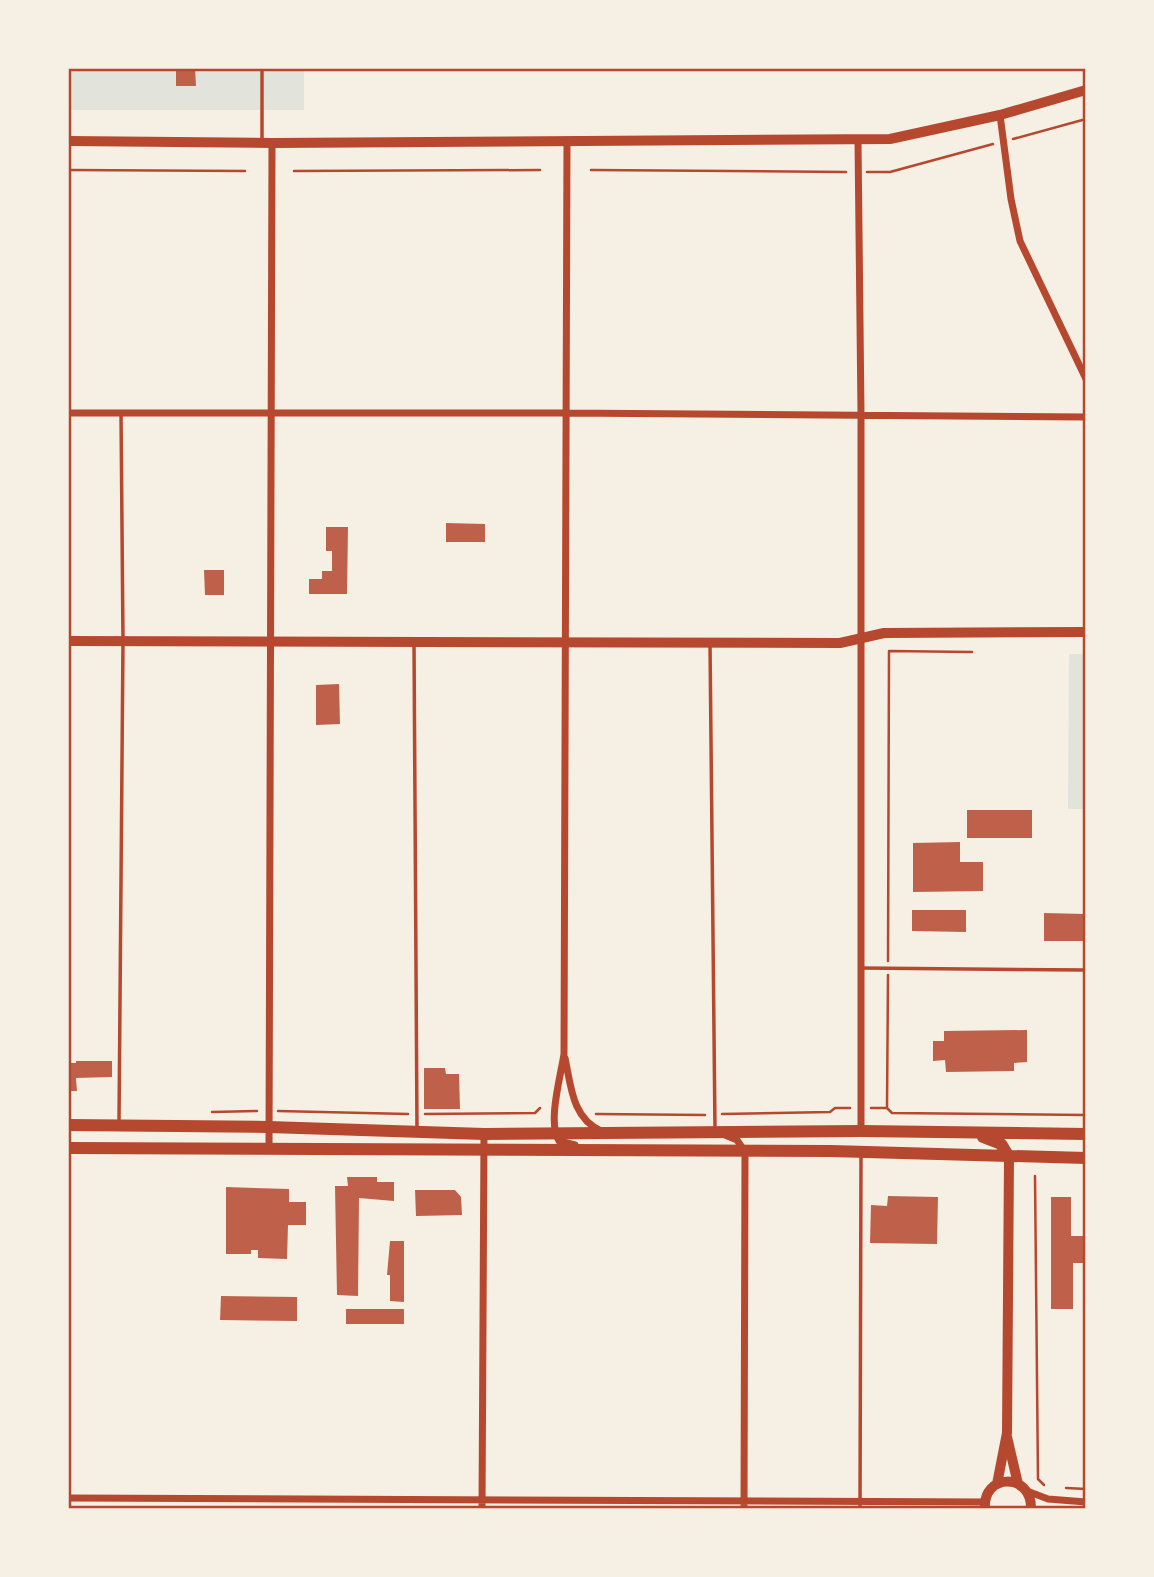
<svg xmlns="http://www.w3.org/2000/svg" width="1154" height="1577" viewBox="0 0 1154 1577" font-family="Rubik,sans-serif">
  <style>
    .green { fill: #e2e4dc }
    .building { fill: #bf614a }
    .lines { fill: none; stroke-linecap: round; stroke-linejoin: round }
    .path { stroke: #b5482f; stroke-width: 2.5 }
    .service { stroke: #b5482f; stroke-width: 3.5 }
    .minor { stroke: #b5482f; stroke-width: 7 }
    .tertiary { stroke: #b5482f; stroke-width: 10 }
    .trunk { stroke: #b5482f; stroke-width: 12 }
    .neatline { fill: none; stroke: #b5482f; stroke-width: 2.5 }
  </style>
  <rect width="100%" height="100%" fill="#f6efe4"/>
  <!-- green -->
  <path class="green" d="M68,68h236v42h-236z
    M1069,654h17v155h-18z"/>
  <!-- building -->
  <path class="building" d="M176,68h19l1,18h-20z
    M446,523l39,1v18h-39z
    M326,527h22l-1,67h-38v-15h13v-8h10v-20h-6z
    M204,570h20v25h-19z
    M339,684l1,40 -24,1v-40z
    M967,810h65v28h-65z
    M960,842v20h23v29l-70,1v-49z
    M912,910h54v22l-54,-1z
    M1044,913l42,1v27h-42z
    M1027,1030v32l-13,1v8l-68,1 -1,-12 -12,1v-20h11v-10z
    M76,1061h36v16l-36,1 1,13h-9v-28h8z
    M424,1068h21l1,6h13l1,35h-36z
    M347,1177h30v5h17v19l-35,-3 -1,98 -21,-1 -2,-109h13z
    M226,1187l63,2v13h17v23h-18l-1,34 -29,-1v-8h-7v4h-25z
    M415,1190h40l6,7 1,18 -46,1z
    M888,1196l50,1 -1,47 -67,-1 1,-38 16,1z
    M1051,1197h20v39h15v27h-13v46h-22z
    M390,1241h14v61l-14,-1v-26h-3z
    M221,1296l76,1v24l-77,-1z
    M346,1309h58v15h-58z"/>
  <g class="lines">
    <!-- path -->
    <path class="path" d="M1013,139l73,-20
      M68,170l177,1
      M591,170l255,2
      M294,171l246,-1
      M867,172h23l103,-28
      M888,961l1,-310 83,1
      M871,1108h16l5,5 194,2
      M887,1108l1,-133
      M278,1111l130,3
      M212,1112l45,-1
      M425,1114l110,-1 5,-5
      M596,1114l109,1
      M722,1114l108,-2 5,-4h15
      M1035,1176l3,303 6,6
      M1066,1488l20,1"/>
    <!-- service -->
    <path class="service" d="M262,140v-72
      M414,643l3,486
      M710,644l5,486
      M861,968l225,2
      M119,1122l4,-481 -2,-228
      M860,1509l1,-355"/>
    <!-- minor -->
    <path class="minor" d="M1000,115l11,84 9,42 66,138
      M858,140l3,274v717
      M567,141l-3,913c-3,21 -17,69 -5,87l16,4
      M68,413h497l521,4
      M565,1058c6,28 7,60 36,73
      M725,1135l12,5 8,12 -1,357
      M269,1149l3,-1006
      M1027,1491l21,8 38,3
      M68,1498l917,4
      M482,1509l2,-375"/>
    <!-- tertiary -->
    <path class="tertiary" d="M68,141l204,2 618,-4 110,-24 86,-25
      M68,641l772,2 44,-10 202,-1
      M1007,1437l11,47
      M997,1484l10,-51 2,-276
      M985,1509c-3,-36 47,-37 46,0"/>
    <!-- trunk -->
    <path class="trunk" d="M68,1125l201,2 215,7 377,-3 225,3
      M983,1137l18,7 8,13
      M68,1148l763,3 255,7"/>
  </g>
  <!-- border -->
  <rect width="1154" height="1577" fill="none" stroke="#f6efe4" stroke-width="140"/>
  <rect x="70" y="70" width="1014" height="1437" class="neatline"/>
</svg>
